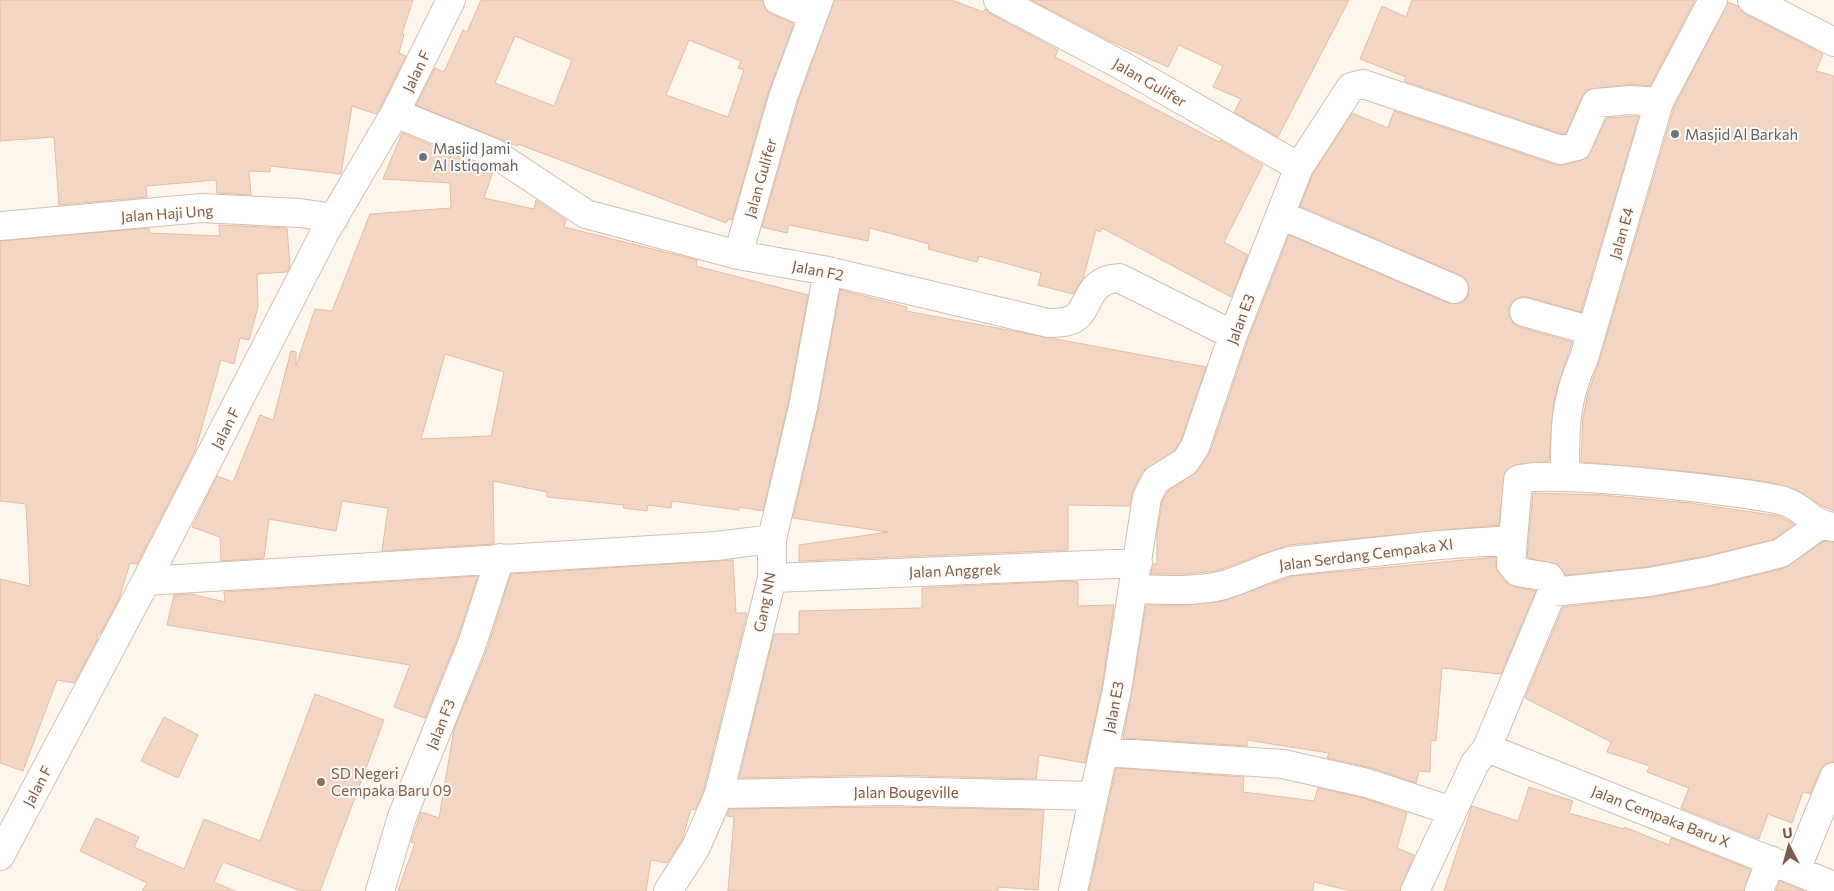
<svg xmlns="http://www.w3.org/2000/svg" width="1834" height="891" viewBox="0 0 1834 891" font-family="Commissioner,sans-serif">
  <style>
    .building { fill: #f3d5c3; stroke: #e6bba3; fill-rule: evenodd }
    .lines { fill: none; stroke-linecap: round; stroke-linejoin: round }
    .street-casing { stroke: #d1beb0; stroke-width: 30 }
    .secondary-casing { stroke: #d6c0b0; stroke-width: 30 }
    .street { stroke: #fff; stroke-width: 28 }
    .secondary { stroke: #fff; stroke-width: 28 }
    .worship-dot { fill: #6b7280; stroke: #fffaf3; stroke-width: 2 }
    .education-dot { fill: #8d6e63; stroke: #fffaf3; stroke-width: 2 }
    .labels { text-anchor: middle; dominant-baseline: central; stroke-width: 4; stroke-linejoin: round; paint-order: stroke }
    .street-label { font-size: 15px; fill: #7a5c4d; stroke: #fffaf3 }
    .worship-label { font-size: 15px; fill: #5b616d; stroke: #fffaf3; text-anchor: start }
    .education-label { font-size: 15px; fill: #785e54; stroke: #fffaf3; text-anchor: start }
  </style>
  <rect width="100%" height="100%" fill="#fdf6ec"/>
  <!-- building -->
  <path class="building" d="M0,0h413l-11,34h2l-5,19 7,3 -25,50 -5,8 -24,-8 -11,68 -71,-8v6l-21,-1 2,24 -34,-2 -1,-13 -70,6 1,11 -88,8 -5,-68 -54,4z
    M481,0h282l2,9 6,5 23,10 -26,69 -36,127 -4,-1 -2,4 -208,-79 -1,2 -101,-41 19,-37 9,4 19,-42 4,2zM515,36l57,24 -18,46 -59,-23zM689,40l52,21 -3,7 6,2 -16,47 -62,-22z
    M834,0h118l31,12 2,-3 6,5 67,36 -3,7 164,85 1,-2 43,25 -39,77 24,13 -17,42 -129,-69 -2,4 -4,-2 -13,49 -10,15 -35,-9 3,-12 -62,-17 -2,6 -49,-13 1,-5 -59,-16 -2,13 -79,-16 -2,8 -25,-6 36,-125z
    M1031,0h318l-71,137 -44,-25 7,-13 -28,-12 10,-21 -44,-21 -11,22 -58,-26z
    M1412,0h283l-45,86 -20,-2 -43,6 -5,7 -16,36 -4,1 -158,-53 2,-4 -46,-18 22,-53 24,11z
    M1728,2l10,4 7,8 78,40 -7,17 18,5v435l-12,-5 -25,-16 -29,-8 -74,-10 -113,-10 2,-44 5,-25 11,-31 75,-254z
    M1394,111l162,54h8l23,-7 20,-40 32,-2 -58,196 -53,-15h-8l-7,4 -4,7v8l4,7 6,4 53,15 -18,58 -5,61 -34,4 -10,7 -6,53 -211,20 -72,26 -29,3h-36l2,-10h4v-30l5,-32 6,-11 30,-20 12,-19 38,-112 41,-105 159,68 8,1 8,-3 4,-5 1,-9 -3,-8 -6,-4 -160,-69 13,-32 39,-61 36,15z
    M402,133l91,38 -9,27 50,11 2,-9 30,20 -2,7 133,33 -1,6 112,29 -20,109 -25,107 -24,-4v3l-67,-9 -1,7 -23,-3 -1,6 -24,-3 1,-3 -77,-8v-5l-54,-11 1,63 -112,7 6,-43 -46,-7 -6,30 -67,-12 -5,39 -43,3 -1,-24 -28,-10 25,-51 16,6 27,-67 13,5 18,-69 5,1v14l19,-57 17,2 38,-97 81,-6 -1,-25 -67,-4zM445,354l59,18 -13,64 -70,3z
    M219,225l68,3 3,38 -3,6 -30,2 1,33 -9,33 -9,-2 -6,26 -13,-4 -26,91 -58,113 -7,-1 -11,36 -19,35h-2l-1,6 -23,43 -17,-3 -34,91 -23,-8v-184l30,7 -4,-82 -26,-3v-260l149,-13v5l71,3z
    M840,290l67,17 -1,4 300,56 -25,73 -7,11 -32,21 -9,18 -3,16 -62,-1v45l-269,11v-16l89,-13 -95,-14 25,-108z
    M1533,493l69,2 88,8 89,13 15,8 -20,15 -68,17 -59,11 -82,8 -8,-11 -30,-6z
    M1824,541l10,1v220l-9,2 -5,7 -10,23 -7,-2 -11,31 -24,-9 -9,25 -78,-31 8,-20 -42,-16 3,-6 -43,-14 4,-10 -86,-44 38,-91 89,-10 61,-11 72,-18z
    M1496,557v12l10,13 10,5 20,4 -35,83 -59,-6 -6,73 -5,-1 -1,32 -11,-1 -3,12 -44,-15 -45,-10 2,-5 -82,-13v6l-124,-8 9,-46 14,-87h42l35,-4 70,-25z
    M733,560l3,53h11l-43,176 -9,21 -4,-1 -9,31 -15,23 -16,-3 -5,31h-248l17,-48 -4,-1 10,-30 18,6 15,-89 33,-79 24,-76z
    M478,576l-21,63 -32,79 -31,-11 16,-42 -243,-40 7,-30 17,-1 34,8 -1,-10z
    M1069,581l9,1v24l36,-1 -12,82 -17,76 -46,-8 -3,24 -147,-4 -150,3 35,-144h25v-23l123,-3v-20z
    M315,694l69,26 -64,171h-19l-78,-29 -9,20 21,9h-93l5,-8 -67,-32 16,-33 43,19 -5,10 50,22 20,-50 56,22z
    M164,717l34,18 -20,43 -37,-17z
    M1116,768l128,9 -1,15 71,9 4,-13 45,10 44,15 -10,35 17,7 -14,36h-49l-37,-9 -1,9h-224z
    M1529,787l44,14 -4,12 55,16v-2l45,18 2,-7 80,32 -7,21h-300l28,-85 46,15z
    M889,807l155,3 -6,80 -40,-3v4h-270l6,-74 -7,-1 2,-7z
    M1780,881l24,10h-28z"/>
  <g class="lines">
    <!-- street casing -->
    <g class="street-casing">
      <path id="street" d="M778,0l35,15
        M998,0l123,65 178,102
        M1752,0l82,42
        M395,113l99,40 92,61 152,41 90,16 220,52c7,0 14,0 20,-2 24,-6 14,-41 51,-43l114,57
        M1281,215l173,74
        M0,226l202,-18 98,5 34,5
        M738,255l45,-158 36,-97
        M1524,312l68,19
        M1565,477c0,-47 -1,-75 19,-119l75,-256 54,-102
        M772,578l366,-15
        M146,581l570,-35 56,-7
        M1134,589c28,1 58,3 86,-3 24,-6 45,-19 70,-25l149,-16 74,-5
        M1552,592l97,-10 60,-11 72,-18 39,-28
        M1487,748l347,138
        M1104,752l179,12 84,19 85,28
        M719,794l170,-3 204,5
        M1796,870l38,-93
        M380,891l22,-74 70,-173 28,-86
        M668,891l28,-44 23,-53 53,-216v-39l31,-132 25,-136
        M1073,891l44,-201 30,-193 9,-17 29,-18 10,-15 38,-112 66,-168 52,-80 12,-3 198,66 16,-4 19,-43 35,-3 28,2
        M1415,891l60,-128 12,-15 65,-156 -1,-12 -2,-3 -31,-5 -7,-8 7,-84c21,-12 235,12 266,21 22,7 25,23 50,26
        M1759,891l12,-31"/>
    </g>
    <!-- secondary casing -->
    <g class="secondary-casing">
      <path id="secondary" d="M0,856l146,-275 178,-347 71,-121 56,-113"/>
    </g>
    <!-- street -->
    <use href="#street" class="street"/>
    <!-- secondary -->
    <use href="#secondary" class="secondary"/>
  </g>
  <!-- markers -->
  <g class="worship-dot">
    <circle cx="1675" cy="134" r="5"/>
    <circle cx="423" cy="157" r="5"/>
  </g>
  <circle class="education-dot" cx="321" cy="782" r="5"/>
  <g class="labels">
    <!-- street labels -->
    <g class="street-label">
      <text transform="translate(416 71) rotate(-64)">Jalan F</text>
      <text transform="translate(1150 82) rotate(30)">Jalan Gulifer</text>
      <text transform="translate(760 178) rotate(-74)">Jalan Gulifer</text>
      <text transform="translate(167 213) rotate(-4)">Jalan Haji Ung</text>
      <text transform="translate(1621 233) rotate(-74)">Jalan E4</text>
      <text transform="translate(818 270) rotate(11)">Jalan F2</text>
      <text transform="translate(1240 319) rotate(-69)">Jalan E3</text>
      <text transform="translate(225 428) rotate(-63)">Jalan F</text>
      <text transform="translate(1366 554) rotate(-7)">Jalan Serdang Cempaka XI</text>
      <text transform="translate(955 570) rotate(-2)">Jalan Anggrek</text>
      <text transform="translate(764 602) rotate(-79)">Gang NN</text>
      <text transform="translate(1113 707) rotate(-79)">Jalan E3</text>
      <text transform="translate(440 724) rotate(-68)">Jalan F3</text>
      <text transform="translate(37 786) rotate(-62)">Jalan F</text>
      <text x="906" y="792">Jalan Bougeville</text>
      <text transform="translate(1661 816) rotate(21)">Jalan Cempaka Baru X</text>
    </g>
    <!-- worship labels -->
    <g class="worship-label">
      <text x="1685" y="134">Masjid Al Barkah</text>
      <text x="433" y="148">Masjid Jami<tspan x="433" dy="17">Al Istiqomah</tspan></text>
    </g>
    <!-- education labels -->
    <g class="education-label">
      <text x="331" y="773">SD Negeri<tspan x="331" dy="17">Cempaka Baru 09</tspan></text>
    </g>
  </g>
  <!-- north arrow -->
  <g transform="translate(1789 846) rotate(354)" stroke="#fffaf3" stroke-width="4" paint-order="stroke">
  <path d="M0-4L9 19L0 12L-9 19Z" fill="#7a5c4d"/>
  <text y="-8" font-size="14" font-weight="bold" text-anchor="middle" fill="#7a5c4d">U</text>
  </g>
</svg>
